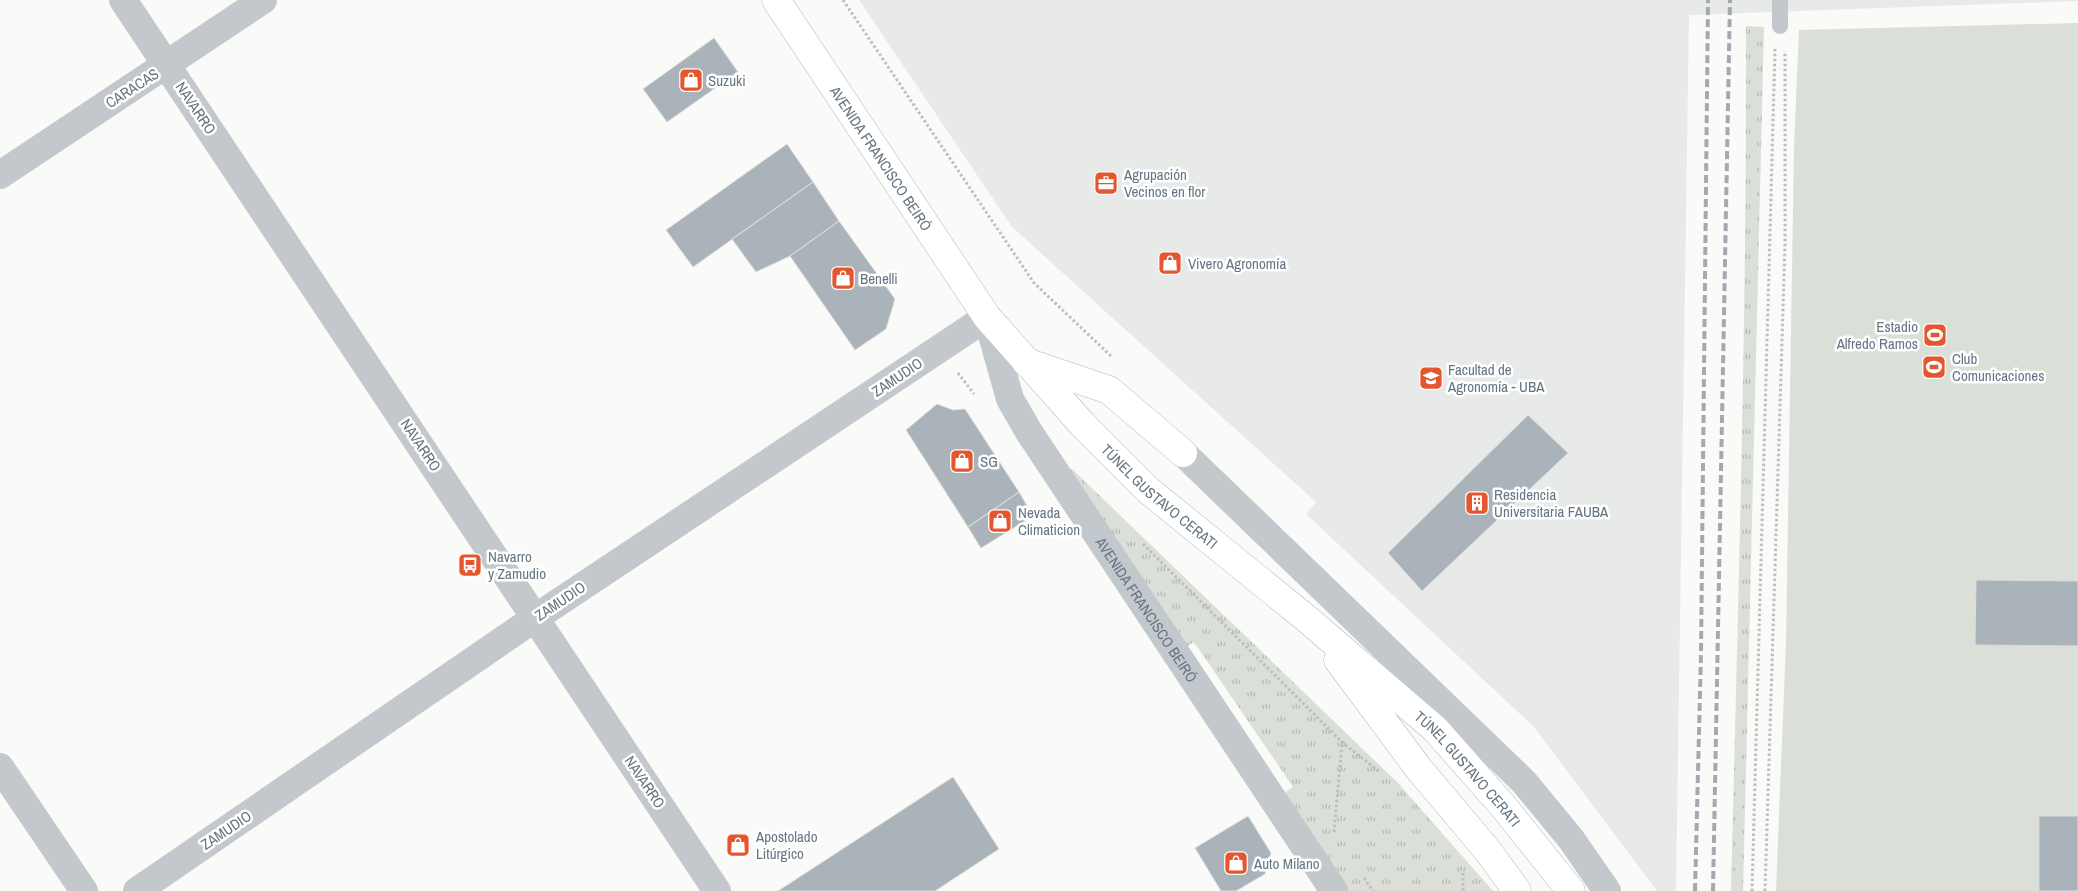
<svg xmlns="http://www.w3.org/2000/svg" width="2078" height="891" viewBox="0 0 2078 891" font-family="'Archivo Narrow',sans-serif">
  <style>
    .built { fill: #e8e9e9 }
    .grass { fill: url(#grass-tufts) }
    .pitch { fill: #dadfd7 }
    .building { fill: #aab3b9; stroke: #dcdcda }
    .lines { fill: none; stroke-linecap: round; stroke-linejoin: round }
    .secondary-casing { stroke: #b3babf; stroke-width: 29 }
    .path { stroke: #bbbfc2; stroke-width: 3; stroke-dasharray: 2.5 2.5; stroke-linecap: butt }
    .lane { stroke: #c3c8cc; stroke-width: 16 }
    .street { stroke: #c3c8cc; stroke-width: 28 }
    .secondary { stroke: #fff; stroke-width: 28 }
    .rail { stroke: #a2aab0; stroke-width: 4; stroke-dasharray: 8 4; stroke-linecap: butt }
    .labels { text-anchor: middle; dominant-baseline: central; stroke-width: 5; stroke-linejoin: round; paint-order: stroke }
    .poi-label { font-size: 15px; fill: #657683; stroke: #fff; text-anchor: start }
    .street-label { font-size: 15px; fill: #657683; stroke: #fff }
  </style>
  <defs>
    <pattern id="grass-tufts" width="24" height="20" patternUnits="userSpaceOnUse" patternTransform="scale(1.25)"><rect width="24" height="20" fill="#dadfd7"/><path d="M3 7l-1-3M5 7V3M7 7l1-3M15 17l-1-3M17 17v-4M19 17l1-3" fill="none" stroke="#b4b9b4"/></pattern>
  </defs>
  <rect width="100%" height="100%" fill="#fafaf8"/>
  <!-- built -->
  <path class="built" d="M859,0h1219v1l-389,14 -13,876h-19l-123,-164 -228,-213 10,-12 -304,-275z"/>
  <!-- grass -->
  <path class="grass" d="M1746,26l18,1 -21,864h-12c7,-288 16,-576 15,-865z
    M1072,469l325,313 96,109h-145l-65,-97 10,-7 -99,-145 -11,7 -115,-177z"/>
  <!-- pitch -->
  <path class="pitch" d="M2078,23v868h-302l10,-250 8,-493 5,-118z"/>
  <!-- building -->
  <path class="building" d="M714,38l24,34 -71,50 -24,-33z
    M787,144l26,38 -120,85 -27,-37z
    M813,182l26,39 -49,35 -34,16 -24,-33z
    M839,221l56,78 -9,30 -31,21 -65,-94z
    M937,404l16,6 12,-1 54,83 -51,35 -62,-97z
    M1528,415l40,38 -146,138 -34,-38z
    M1019,492l14,24 -52,32 -13,-21z
    M1976,580l102,1v65l-103,-1z
    M953,777l46,72 -64,42h-157z
    M1248,816l23,37 -6,21 -29,17h-15l-26,-43z
    M2039,816h39v75h-39z"/>
  <g class="lines">
    <!-- secondary casing -->
    <g class="secondary-casing">
      <g id="secondary">
        <path id="s2" d="M776,0l211,317 96,108 65,65 159,129 128,110 68,77 68,85"/>
        <path d="M1026,362l83,28 74,63"/>
        <path d="M1338,660l81,109 69,82 29,40"/>
      </g>
    </g>
    <!-- path -->
    <path class="path" d="M843,0l191,283 77,73
      M958,373l16,21
      M1143,544l200,199 37,29
      M1334,832l8,-88
      M1463,873v18
      M1364,878l9,13
      M1752,891l23,-842
      M1765,891l20,-646v-194"/>
    <!-- lane -->
    <path class="lane" d="M1780,0v26"/>
    <!-- street -->
    <g class="street">
      <path d="M123,0l594,891"/>
      <path d="M0,175l263,-175"/>
      <path d="M1183,453l341,329 47,57 36,52"/>
      <path d="M0,767l84,124"/>
      <path id="s1" d="M137,891l398,-273 452,-301 23,82 19,33 305,459"/>
    </g>
    <!-- secondary -->
    <use href="#secondary" class="secondary"/>
    <!-- rail -->
    <path class="rail" d="M1695,891l6,-238 7,-653
      M1713,891l17,-891"/>
  </g>
  <!-- icons -->
  <defs>
    <g id="shop-square" transform="scale(1.25)"><rect x="-9" y="-9" width="18" height="18" rx="4" fill="#e4572e" stroke="#fff"/><path d="M-5-2.5h2.3a2.7 3.5 0 0 1 5.4 0H5L5.5 6h-11ZM-1.5-2.5h3a1.5 2.3 0 0 0-3 0Z" fill="#fff"/></g>
    <g id="office-square" transform="scale(1.25)"><rect x="-9" y="-9" width="18" height="18" rx="4" fill="#e4572e" stroke="#fff"/><path d="M-6-3h4V-5.5h4V-3h4V5H-6ZM-1-4.5V-3h2v-1.5ZM-6 0V1H6V0Z" fill="#fff"/></g>
    <g id="stadium-square" transform="scale(1.25)"><rect x="-9" y="-9" width="18" height="18" rx="4" fill="#e4572e" stroke="#fff"/><path d="M0-5a6.5 5 0 1 0 0 10a6.5 5 0 1 0 0-10ZM-3.5-1.8h7v3.6h-7Z" fill="#fff"/></g>
    <g id="university-square" transform="scale(1.25)"><rect x="-9" y="-9" width="18" height="18" rx="4" fill="#e4572e" stroke="#fff"/><path d="M0-5L7-2L0 1L-7-2ZM-4 1L0 2.5L4 1V4Q0 6-4 4Z" fill="#fff"/></g>
    <g id="building-square" transform="scale(1.25)"><rect x="-9" y="-9" width="18" height="18" rx="4" fill="#e4572e" stroke="#fff"/><path d="M-4-6H4V6H1V3H-1V6H-4ZM-2.5-4.3h1.7v1.8h-1.7ZM.8-4.3h1.7v1.8H.8ZM-2.5-1h1.7V.8h-1.7ZM.8-1h1.7V.8H.8Z" fill="#fff"/></g>
    <g id="bus-square" transform="scale(1.25)"><rect x="-9" y="-9" width="18" height="18" rx="4" fill="#e4572e" stroke="#fff"/><path d="M-5-6H5V4H4V6H2V4H-2V6H-4V4H-5ZM-3.5-4V0h7V-4ZM-3.5 1.2v1.5H-2V1.2ZM2 1.2v1.5H3.5V1.2Z" fill="#fff"/></g>
  </defs>
  <g fill-rule="evenodd">
    <use href="#shop-square" x="691" y="80"/>
    <use href="#office-square" x="1106" y="183"/>
    <use href="#shop-square" x="1170" y="263"/>
    <use href="#shop-square" x="843" y="278"/>
    <use href="#stadium-square" x="1935" y="335"/>
    <use href="#stadium-square" x="1934" y="367"/>
    <use href="#university-square" x="1431" y="378"/>
    <use href="#shop-square" x="962" y="461"/>
    <use href="#building-square" x="1477" y="503"/>
    <use href="#shop-square" x="1000" y="521"/>
    <use href="#bus-square" x="470" y="565"/>
    <use href="#shop-square" x="738" y="845"/>
    <use href="#shop-square" x="1236" y="863"/>
  </g>
  <g class="labels">
    <!-- poi labels -->
    <g class="poi-label">
      <text x="708" y="80">Suzuki</text>
      <text x="1124" y="174">Agrupación<tspan x="1124" dy="17">Vecinos en flor</tspan></text>
      <text x="1188" y="263">Vivero Agronomía</text>
      <text x="860" y="278">Benelli</text>
      <text x="1918" y="326" text-anchor="end">Estadio<tspan x="1918" dy="17">Alfredo Ramos</tspan></text>
      <text x="1952" y="358">Club<tspan x="1952" dy="17">Comunicaciones</tspan></text>
      <text x="1448" y="369">Facultad de<tspan x="1448" dy="17">Agronomía - UBA</tspan></text>
      <text x="980" y="461">SG</text>
      <text x="1494" y="494">Residencia<tspan x="1494" dy="17">Universitaria FAUBA</tspan></text>
      <text x="1018" y="512">Nevada<tspan x="1018" dy="17">Climaticion</tspan></text>
      <text x="488" y="556">Navarro<tspan x="488" dy="17">y Zamudio</tspan></text>
      <text x="756" y="836">Apostolado<tspan x="756" dy="17">Litúrgico</tspan></text>
      <text x="1254" y="863">Auto Milano</text>
    </g>
    <!-- street labels -->
    <g class="street-label">
      <text transform="translate(132 88) rotate(-33)">CARACAS</text>
      <text transform="translate(196 108) rotate(56)">NAVARRO</text>
      <text stroke="none"><textPath href="#s2" startOffset="190">AVENIDA FRANCISCO BEIRÓ</textPath></text>
      <text transform="translate(897 377) rotate(-34)">ZAMUDIO</text>
      <text transform="translate(421 445) rotate(56)">NAVARRO</text>
      <text stroke="none"><textPath href="#s2" startOffset="630">TÚNEL GUSTAVO CERATI</textPath></text>
      <text transform="translate(560 601) rotate(-34)">ZAMUDIO</text>
      <text stroke="none"><textPath href="#s1" startOffset="1362">AVENIDA FRANCISCO BEIRÓ</textPath></text>
      <text stroke="none"><textPath href="#s2" startOffset="1042">TÚNEL GUSTAVO CERATI</textPath></text>
      <text transform="translate(645 782) rotate(56)">NAVARRO</text>
      <text transform="translate(226 830) rotate(-34)">ZAMUDIO</text>
    </g>
  </g>
</svg>
